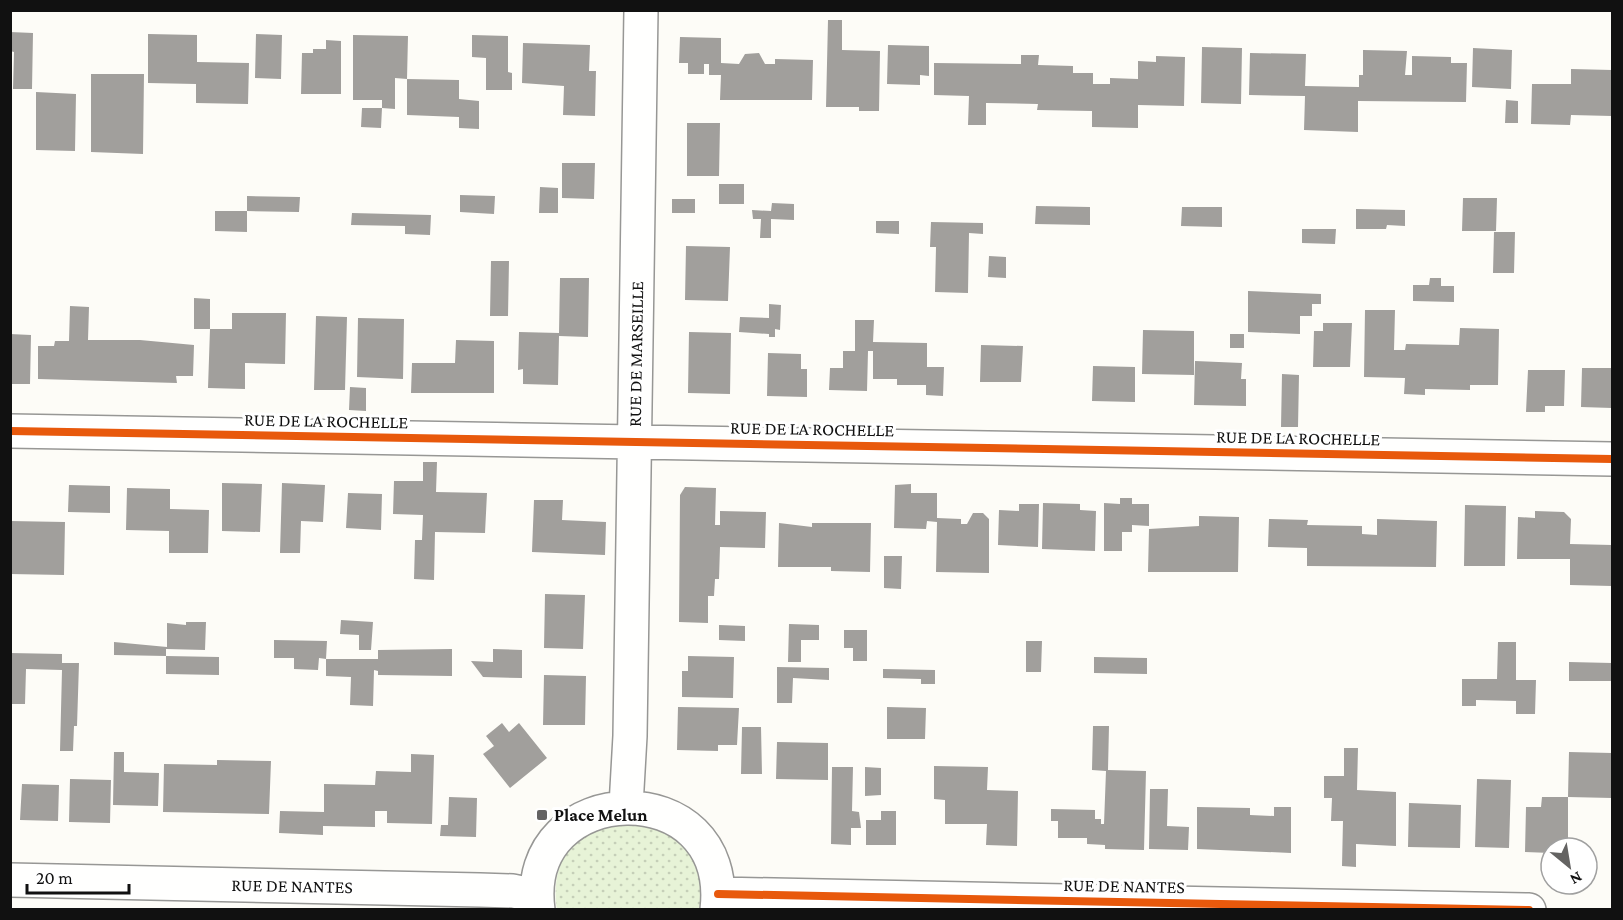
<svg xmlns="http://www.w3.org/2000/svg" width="1623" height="920" viewBox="0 0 1623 920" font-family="'Crimson Pro',serif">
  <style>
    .grass { fill: url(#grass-dots) }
    .building { fill: #a19f9c }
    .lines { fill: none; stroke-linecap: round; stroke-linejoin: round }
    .street-casing { stroke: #979795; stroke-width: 36 }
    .street { stroke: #fffffe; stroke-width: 33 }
    .cycleway-casing { stroke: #fff; stroke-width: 11 }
    .cycleway { stroke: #e8590c; stroke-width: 8 }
    .poi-dot { fill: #646362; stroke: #fff; stroke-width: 2 }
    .labels { text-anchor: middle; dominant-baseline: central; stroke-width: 6; stroke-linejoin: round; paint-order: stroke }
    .street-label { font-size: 18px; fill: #111; stroke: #fff }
    .poi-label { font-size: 18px; font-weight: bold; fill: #111; stroke: #fff; text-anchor: start }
  </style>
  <defs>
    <pattern id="grass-dots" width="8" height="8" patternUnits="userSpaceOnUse" patternTransform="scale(1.5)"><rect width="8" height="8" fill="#e7f3d7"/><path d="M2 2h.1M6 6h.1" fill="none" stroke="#c5cfb8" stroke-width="1.8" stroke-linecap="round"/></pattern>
  </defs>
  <rect width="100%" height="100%" fill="#fdfcf7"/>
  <!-- grass -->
  <path class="grass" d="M632,818c12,4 35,9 44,18 20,19 29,47 23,73l-142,1c-5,-30 3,-62 30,-79 11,-8 32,-10 45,-13z"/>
  <!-- building -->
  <path class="building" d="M828,20h14v30l38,1 -1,60h-20v-4h-33z
    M10,32l23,1 -1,56h-19l1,-37 -4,-1z
    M148,34l49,1v27l52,1 -1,41 -52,-1v-19l-48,-1z
    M256,34l26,1 -1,44 -26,-1z
    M353,35l55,1 -1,43 -12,-1v31l-13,-1v-8h-29z
    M472,35l36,1v36l4,1v17h-26v-32l-14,-1z
    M680,37l41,1v25l18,1 6,-10 14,-1 6,11h10v-5l38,1 -1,40h-92l1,-25h-12v-11h-5v10h-16v-11h-9z
    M326,40l15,1v53h-40l1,-41h11v-4h13z
    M523,43l67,2 -1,26h7l-1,45 -32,-1 1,-29 -42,-3z
    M888,45l41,1v30l-9,-1v10l-33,-1z
    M1202,47l40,1 -1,56 -40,-1z
    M1473,48l39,2 -1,39 -39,-2z
    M1363,50l44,1 -2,24h7v-19l39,1v6h16l-1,39 -108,-1v31l-54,-2 1,-34 -56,-1 1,-42 56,1 -1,32 54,1v-12h4z
    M1021,55h18l-1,10 35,1v7h20v11h17v-6l28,1v-18l18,1v-6l29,1 -1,49 -46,-1v23l-46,-1v-16l-55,-1 1,-6 -52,-1v22h-18l1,-29 -35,-1v-32l87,1z
    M1571,69l41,1v46l-41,-1 -1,10 -39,-1 1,-40h39z
    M91,74h53l-1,80 -52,-2z
    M407,79l52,1v19l20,2v28l-20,-1v-11l-52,-2z
    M36,92l40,2 -1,57 -39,-1z
    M1506,100l12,1v22h-13z
    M362,108h20l-1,20 -20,-1z
    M687,123h33l-1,53h-32z
    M562,163h33l-1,36 -32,-1z
    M719,184h25v20h-25z
    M540,187l18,1v25h-19z
    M460,195l35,1 -1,18 -34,-2z
    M247,196l53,1 -1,15 -52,-1z
    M1463,198h34l-1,33h-34z
    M672,199h23v14h-23z
    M772,203l22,1v16l-23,-1v19h-11l1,-19h-8l-1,-9 19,1z
    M1036,206l54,1v18l-55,-1z
    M1182,207h40v20l-41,-1z
    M1356,209l49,1v16l-18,-1 -1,4h-30z
    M215,211h32v21l-32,-1z
    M352,213l79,2 -1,20 -25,-1v-8l-54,-1z
    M876,221h23v13l-23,-1z
    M931,222l52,1v11l-14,-1 -1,60 -33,-1 1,-45h-6z
    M1302,229h34l-1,15 -33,-1z
    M1494,232h21l-1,41h-21z
    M686,246l44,1 -2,54 -43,-1z
    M989,256l17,1v21l-18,-1z
    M491,261h18l-1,55h-18z
    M560,278h29l-1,59 -29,-1 -1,49 -35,-1v-15l-5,1 1,-38 40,1z
    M1430,278h11v8h13v16l-41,-1v-16h16z
    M1248,291l73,3v10h-9v12h-12v18l-52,-2z
    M194,298l16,1v30h22v-16h54l-1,51 -40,-1v26l-37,-1 2,-59h-16z
    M769,304l12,1 -1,25 -5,-1v8h-6v-3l-30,-2 1,-15 29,1z
    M70,306l19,1 -1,33h52l54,5 -1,31h-17l1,7 -139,-4v-33h16l1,-5h14z
    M1365,310h30l-1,40h11l1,-6 53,1 1,-17 39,1 -1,56h-28v5l-45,-1v6l-21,-1 1,-16 -41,-1z
    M316,316l31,1 -2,73h-31z
    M358,318l46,1 -1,60 -46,-2z
    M855,320h19l-1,22 54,1v24h17l-1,29 -17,-1v-10h-29v-6h-24v-28h-5l-1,40 -38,-1 1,-22h13v-17h12z
    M1323,323h29l-2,44h-37l1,-36h9z
    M1143,330l51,1v44l-52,-1z
    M689,332l42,1 -1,61 -42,-1z
    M10,334l21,1 -1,49h-20z
    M1230,334h14v14h-14z
    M456,340l38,1v52h-83l1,-30h43z
    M981,345l42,1 -2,36h-41z
    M768,353l33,1v15h6v28l-40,-1z
    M1195,361l47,2 -1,16h5v27l-52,-1z
    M1093,366l42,1v35l-43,-1z
    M1582,368h30v40l-31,-1z
    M1528,370h37l-1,36h-19v6h-19z
    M1282,374l17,1 -1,52h-17z
    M350,387l16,1v23l-17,-1z
    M423,462h14l-1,30 51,1 -2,40 -50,-1 -1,48 -20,-1 1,-39h7l1,-25 -30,-1 1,-33h29z
    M222,483l40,1 -2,48 -38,-1z
    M282,483l43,2 -2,37 -22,-1 -1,32h-20z
    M911,484v9h26v25l24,1v5h6l6,-11h10l6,6v54l-53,-1 1,-50 -10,-1 -1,8 -32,-1 1,-43z
    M69,485l41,1v27l-42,-1z
    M685,487l31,1 -1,37h5v-14l46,1 -1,36 -45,-1 -1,32h-4l-1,17h-6v27l-29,-1 1,-127z
    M127,488l43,1v20l39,1 -1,43h-39v-22l-43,-1z
    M348,493l34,1 -1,36 -35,-2z
    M1120,498h12v6h17v22l-17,-1v7h-10v19h-18v-48l16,1z
    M534,500h29l-1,20 44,2 -1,33 -73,-3z
    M1043,503l37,1v6l16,1 -1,40 -53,-2z
    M1019,504h20l-1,43 -40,-2 1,-35 20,1z
    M1465,505l41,1 -1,60h-41z
    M1535,511l29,1 7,7 -1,25 42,1v41l-42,-1v-26h-53l1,-42 17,1z
    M1199,516l40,1 -1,55h-90l1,-43 50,-3z
    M1269,519l39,1 -1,5 55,1v8l15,1v-16l60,2 -1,46 -129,-1v-18l-39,-1z
    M10,521l55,1 -1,53 -54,-1z
    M779,523l33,4v-4h59l-1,49 -39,-1v-4h-53z
    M884,556h18l-1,33 -17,-1z
    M545,594l40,1 -2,54 -39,-1z
    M341,620l32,2 -2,28h-12v-15l-19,-1z
    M186,622h20l-1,28 -39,-1v7l-52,-1v-13l53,5v-24l19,2z
    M789,624l30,1v15h-18v22h-13z
    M719,625l26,1v15l-26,-1z
    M844,630h23v31h-14v-13h-9z
    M274,640l53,1 -1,18 -7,-1 -1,12 -24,-1v-11h-20z
    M1026,641h16l-1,31h-15z
    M1498,642h18v38h20l-1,34h-19v-13l-40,-1v6h-14v-27h35z
    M452,649v27l-74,-1v-4l-4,-1 -1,36 -23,-1 1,-28 -25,-1v-17h52v-9z
    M493,649l29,1v28l-39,-1 -12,-16 22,1z
    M10,653l52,1v9h17l-2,63h-3l-1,25h-13l2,-81 -36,-1 -1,35h-15z
    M166,656l53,1v18l-53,-1z
    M688,656l46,1 -1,41 -51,-1v-26h6z
    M1094,657l53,1v16l-53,-1z
    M1569,662l43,1v18h-43z
    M777,667l52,1v12l-36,-2 -1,25h-15z
    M883,669l52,1v14h-14v-5l-38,-1z
    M544,675l42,1 -1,49h-42z
    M678,707l61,1 -2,37h-19v6l-41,-1z
    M887,707l39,1 -1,31h-38z
    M502,723l7,9 10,-9 28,35 -37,30 -27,-34 11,-8 -8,-10z
    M1093,726h16l-1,44 38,1 -2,79 -39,-1v-4l-18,-1v-6h-29v-17h-7v-12l44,1v9h6v5h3l2,-53 -14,-1z
    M742,727h19l1,47h-21z
    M777,742l51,1v37l-52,-1z
    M1344,748h14l-1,42 39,2v54l-40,-2v23l-14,-1 1,-45h-12l1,-23h-8v-22h20z
    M114,752h10v20l35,1 -1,33 -45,-1z
    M1569,752l43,1v45l-44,-1z
    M411,754l23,1 -2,69 -45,-1v-12h-12v16l-52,-1v9l-44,-2 1,-22 44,1v-28l51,1 1,-14 35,1z
    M217,760l54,1 -2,53 -106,-2 1,-48 53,1z
    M934,766l54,1 -1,23 31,1 -1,55 -31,-1 1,-21h-42v-24l-11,-1z
    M832,767h21l-1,44 7,1 2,16h-10v17l-20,-1z
    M865,767l16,1v27l-16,1z
    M70,779l41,1 -1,43 -41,-1z
    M1477,779l34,1 -2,68 -34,-1z
    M22,784l37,1 -1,36 -38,-1z
    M1150,789h18l-1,37 22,1 -1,23 -39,-1z
    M449,797l28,1 -1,39 -36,-1 1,-11h7z
    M1542,797h26v51h-17v5l-26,-1 1,-45h15z
    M1409,803l52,2 -1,43 -52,-1z
    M1197,807l53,1v7l24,1v-9h17v46l-94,-4z
    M881,811h15v34h-30v-25h15z"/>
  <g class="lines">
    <!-- street casing -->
    <g class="street-casing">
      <path id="street" d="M10,431l1602,28
        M626,806l4,-70 11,-726
        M10,880l470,10 33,1 23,5
        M718,894l811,16
        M538,910c-18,-133 195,-139 179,0"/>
    </g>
    <!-- street -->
    <use href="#street" class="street"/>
    <!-- cycleway casing -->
    <g class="cycleway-casing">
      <path id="cycleway" d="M10,431l1602,28
        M718,894l811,16"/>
    </g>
    <!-- cycleway -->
    <use href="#cycleway" class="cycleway"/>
  </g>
  <!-- markers -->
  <rect class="poi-dot" x="536" y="809" width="12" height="12" rx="3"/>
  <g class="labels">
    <!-- street labels -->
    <g class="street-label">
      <text transform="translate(636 354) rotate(-89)">RUE DE MARSEILLE</text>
      <text transform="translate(326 421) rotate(1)">RUE DE LA ROCHELLE</text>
      <text transform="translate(812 429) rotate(1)">RUE DE LA ROCHELLE</text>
      <text transform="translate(1298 438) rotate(1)">RUE DE LA ROCHELLE</text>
      <text transform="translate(292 886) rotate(1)">RUE DE NANTES</text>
      <text transform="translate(1124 886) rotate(1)">RUE DE NANTES</text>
    </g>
    <!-- poi labels -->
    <g class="poi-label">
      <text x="554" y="815">Place Melun</text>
    </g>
  </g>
  <!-- border -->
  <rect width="1623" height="920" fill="none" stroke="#111111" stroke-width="24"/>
  <!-- north arrow -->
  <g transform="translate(1569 866) rotate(150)"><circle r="28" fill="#ffffff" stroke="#a0a0a0" stroke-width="1.5"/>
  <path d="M0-4.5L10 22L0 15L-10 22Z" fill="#646362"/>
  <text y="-9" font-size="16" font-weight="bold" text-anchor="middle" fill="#111111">N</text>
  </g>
  <!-- scale -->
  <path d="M27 884v9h102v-9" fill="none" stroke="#111111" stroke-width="3"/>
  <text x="36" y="884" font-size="18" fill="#111111" stroke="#ffffff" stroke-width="4.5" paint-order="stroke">20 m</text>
</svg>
